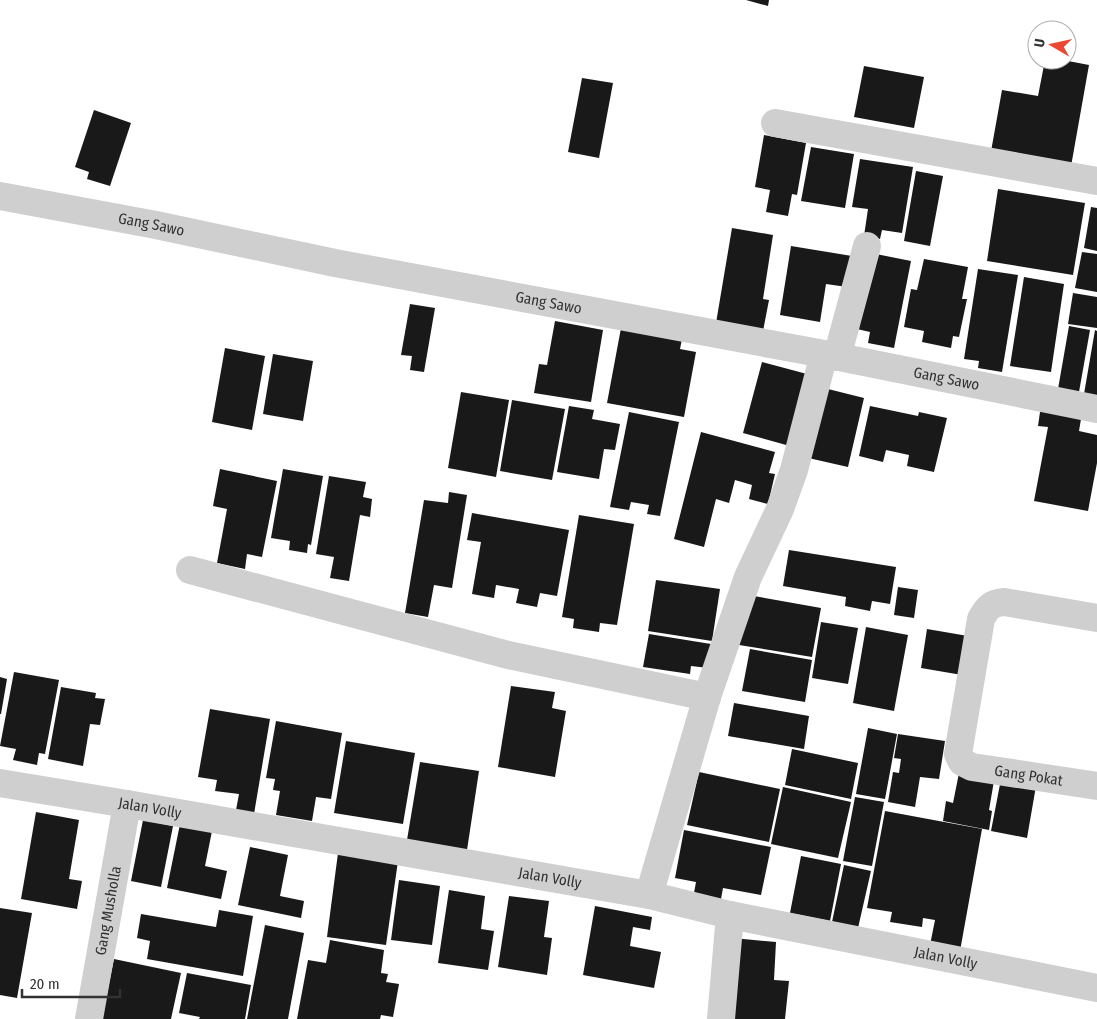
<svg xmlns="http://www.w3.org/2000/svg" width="1097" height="1019" viewBox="0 0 1097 1019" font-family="'Fira Sans Condensed',sans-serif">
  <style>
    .building { fill: #191919 }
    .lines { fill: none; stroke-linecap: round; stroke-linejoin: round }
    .street { stroke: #cfcfcf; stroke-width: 28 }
    .labels { text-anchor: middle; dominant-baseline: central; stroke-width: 5; stroke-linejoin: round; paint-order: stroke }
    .street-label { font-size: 15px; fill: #323232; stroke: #fff }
  </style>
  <rect width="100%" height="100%" fill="#fff"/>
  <!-- building -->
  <path class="building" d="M746,0h23l-1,6z
    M1045,60h18l26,5 -19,107 -80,-15 12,-67 36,6z
    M864,66l60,11 -10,51 -60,-11z
    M582,78l31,5 -14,75 -31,-6z
    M94,110l37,13 -21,63 -23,-7 2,-7 -14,-5z
    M764,135l42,8 -9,52 -5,-1 -4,22 -22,-4 4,-22 -15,-3z
    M811,147l43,7 -9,54 -44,-7z
    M860,159l53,8 -11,66 -20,-3 -2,9 -16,-3 4,-27 -16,-2z
    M916,171l27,5 -13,70 -26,-5z
    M998,189l87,14 -12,72 -86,-14z
    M1091,207l6,1v43l-13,-3z
    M732,228l41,7 -10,64 6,1 -6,31 -47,-8z
    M791,246l61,10 -5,31 -21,-3 -6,38 -40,-7z
    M1082,252l15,2v38l-22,-4z
    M871,253l40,8 -17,87 -26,-5 2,-11 -13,-3z
    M924,259l44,8 -6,32h5l-8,38 -6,-1 -2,12 -29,-6 2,-11 -20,-4 7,-38 6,1z
    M978,269l40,6 -16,97 -24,-4 1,-7 -15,-2z
    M1024,277l40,7 -13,88 -41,-6z
    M1073,293l24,4v31l-29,-4z
    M410,304l25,4 -11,64 -14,-2 2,-14 -11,-1z
    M555,321l48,9 -12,72 -57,-9 5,-29 8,1z
    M1069,326l21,4 -11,62 -21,-3z
    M621,328l61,11 -2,10 16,3 -12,65 -77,-14z
    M1095,330l2,1v65l-13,-2z
    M225,348l40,8 -13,74 -40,-8z
    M273,354l40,7 -10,60 -40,-7z
    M762,362l45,12 -10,74 -54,-15z
    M820,387l44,11 -16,69 -44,-10z
    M461,392l48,8 -13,77 -48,-9z
    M512,400l53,9 -13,71 -52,-9z
    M1041,405l41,8 -3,18 18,4v28l-9,48 -54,-10 14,-74 -10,-1z
    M569,406l25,4 -2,9 28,5 -5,26 -11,-1 -5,30 -42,-7z
    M870,406l48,10 1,-4 28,6 -13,54 -27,-6 2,-11 -23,-5 -3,12 -24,-6z
    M629,412l50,10 -19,94 -13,-2 2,-9 -18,-3 -2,8 -19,-3z
    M701,432l74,20 -6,21 6,1 -7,30 -19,-5 3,-14 -17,-5 -6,23 -13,-4 -12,48 -30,-8z
    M220,469l57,12 -15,76 -15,-3 -2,15 -28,-6 10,-54 -14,-3z
    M283,469l40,7 -12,69 -3,-1 -1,9 -18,-3 1,-9 -19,-3z
    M329,476l37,6 -3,15 9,2 -2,18 -10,-2 -11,66 -19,-3 4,-21 -18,-3z
    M449,492l18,3 -15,93 -18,-3 -6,32 -23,-4 19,-113 24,3z
    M472,513l97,17 -12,66 -17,-3 -3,14 -21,-4 3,-14 -23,-4 -2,13 -22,-4 9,-52 -14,-2z
    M579,515l55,9 -17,101 -17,-2 -1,9 -26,-4 1,-9 -12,-2z
    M789,550l107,17 -6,37 -18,-3 -2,10 -25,-5 1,-9 -63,-11z
    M656,580l64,9 -8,52 -64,-10z
    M898,587l20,3 -4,28 -20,-3z
    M748,595l73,13 -9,49 -73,-12z
    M821,622l37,6 -10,56 -36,-6z
    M866,627l42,8 -14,76 -41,-8z
    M927,629l41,7 -6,39 -41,-7z
    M649,634l62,10 -3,24 -17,-2 -1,8 -47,-7z
    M750,649l62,11 -7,42 -63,-11z
    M14,672l45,8 -14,74 -6,-1 -2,12 -24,-5 3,-11 -16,-3z
    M0,677l7,2 -6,35h-1z
    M511,686l44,6 -3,16 14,3 -11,66 -57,-10z
    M61,687l35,6 -1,5 10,1 -5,26 -10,-1 -7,42 -35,-7z
    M734,703l75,13 -5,33 -76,-13z
    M210,709l60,10 -16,95 -18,-4 3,-16 -24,-3 2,-11 -19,-3z
    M276,721l66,12 -11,66 -15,-2 -4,24 -36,-6 4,-24 -7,-1 2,-11 -9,-1z
    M868,728l29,6 -12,65 -29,-5z
    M898,734l47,7 -6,38 -19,-2 -5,30 -27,-5 5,-30 6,1 2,-14 -7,-1z
    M346,741l69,12 -12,71 -69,-11z
    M792,749l66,14 -7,36 -66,-14z
    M420,762l59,9 -12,79 -60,-10z
    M960,768l35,7 -6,35 3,1 -3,19 -46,-9 3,-20 7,2z
    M699,772l81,17 -11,53 -82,-17z
    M1001,779l35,7 -9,52 -36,-7z
    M783,787l68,15 -13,56 -67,-14z
    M855,797l29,5 -12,64 -29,-5z
    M885,811l97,18 -22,122 -30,-6 5,-25 -12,-2 -1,9 -32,-5 2,-10 -25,-4z
    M36,812l43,8 -10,59 13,2 -5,28 -56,-10z
    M143,820l30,6 -12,61 -30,-6z
    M180,824l32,7 -7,35 22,5 -6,28 -54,-11z
    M684,830l87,17 -10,48 -38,-7 -2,11 -27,-6 2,-11 -21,-4z
    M250,847l38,8 -8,41 24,5 -3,17 -63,-13z
    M338,853l60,8 -12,84 -59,-8z
    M801,856l40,8 -11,57 -40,-8z
    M844,865l27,6 -13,57 -26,-6z
    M399,880l41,6 -8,59 -41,-5z
    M449,890l36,6 -4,33 13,2 -6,39 -50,-7z
    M509,896l40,5 -5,36 8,1 -5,37 -49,-8z
    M595,906l57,11 -2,13 -17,-3 -3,19 31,6 -7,36 -71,-13z
    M0,908l32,5 -15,85 -17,-3z
    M219,910l34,6 -10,60 -96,-17 3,-18 -13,-3 4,-24 75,13z
    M265,925l39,8 -16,86h-41z
    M733,938l43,4 -2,38 15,1 -4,38h-58z
    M330,940l54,10 -3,23 7,1 -2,8 13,2 -6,33 -12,-2 -1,4h-83l11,-59 18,3z
    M114,959l67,14 -10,46h-69z
    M187,973l64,12 -6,34h-46l1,-2 -21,-4z"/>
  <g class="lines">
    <!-- street -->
    <g class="street">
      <path d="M775,123l322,58"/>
      <path id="s1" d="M0,196l156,29 179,38 489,91 273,55"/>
      <path d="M837,357l30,-111"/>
      <path d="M190,570l318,85 199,42"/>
      <path id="s2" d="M1097,618l-93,-16c-13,1 -17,6 -23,17l-23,135 4,8 10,5 125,19"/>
      <path id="s3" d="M0,783l127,21 522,91 81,20 367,73"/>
      <path d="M649,895l58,-198 41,-120 32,-68 14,-39 30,-116"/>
      <path id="s4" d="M89,1019l38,-215"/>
      <path d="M721,1019l9,-104"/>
    </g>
  </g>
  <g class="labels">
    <!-- street labels -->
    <g class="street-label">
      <text stroke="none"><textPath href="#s1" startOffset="154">Gang Sawo</textPath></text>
      <text stroke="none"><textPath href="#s1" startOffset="559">Gang Sawo</textPath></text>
      <text stroke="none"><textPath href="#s1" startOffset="964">Gang Sawo</textPath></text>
      <text stroke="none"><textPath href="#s2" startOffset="339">Gang Pokat</textPath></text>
      <text stroke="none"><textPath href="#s3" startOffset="152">Jalan Volly</textPath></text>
      <text stroke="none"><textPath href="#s3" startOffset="558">Jalan Volly</textPath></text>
      <text stroke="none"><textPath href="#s4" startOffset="110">Gang Musholla</textPath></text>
      <text stroke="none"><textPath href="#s3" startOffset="962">Jalan Volly</textPath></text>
    </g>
  </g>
  <!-- north arrow -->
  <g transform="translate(1052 45) rotate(279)"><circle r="24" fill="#ffffff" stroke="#adadad"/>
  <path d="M0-4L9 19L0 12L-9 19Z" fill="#ea4833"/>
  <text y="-8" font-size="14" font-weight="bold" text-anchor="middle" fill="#323232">U</text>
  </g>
  <!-- scale -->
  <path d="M22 989v8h98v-8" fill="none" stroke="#323232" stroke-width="2.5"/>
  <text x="30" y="989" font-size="15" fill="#323232" stroke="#ffffff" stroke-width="4" paint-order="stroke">20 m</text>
</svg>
